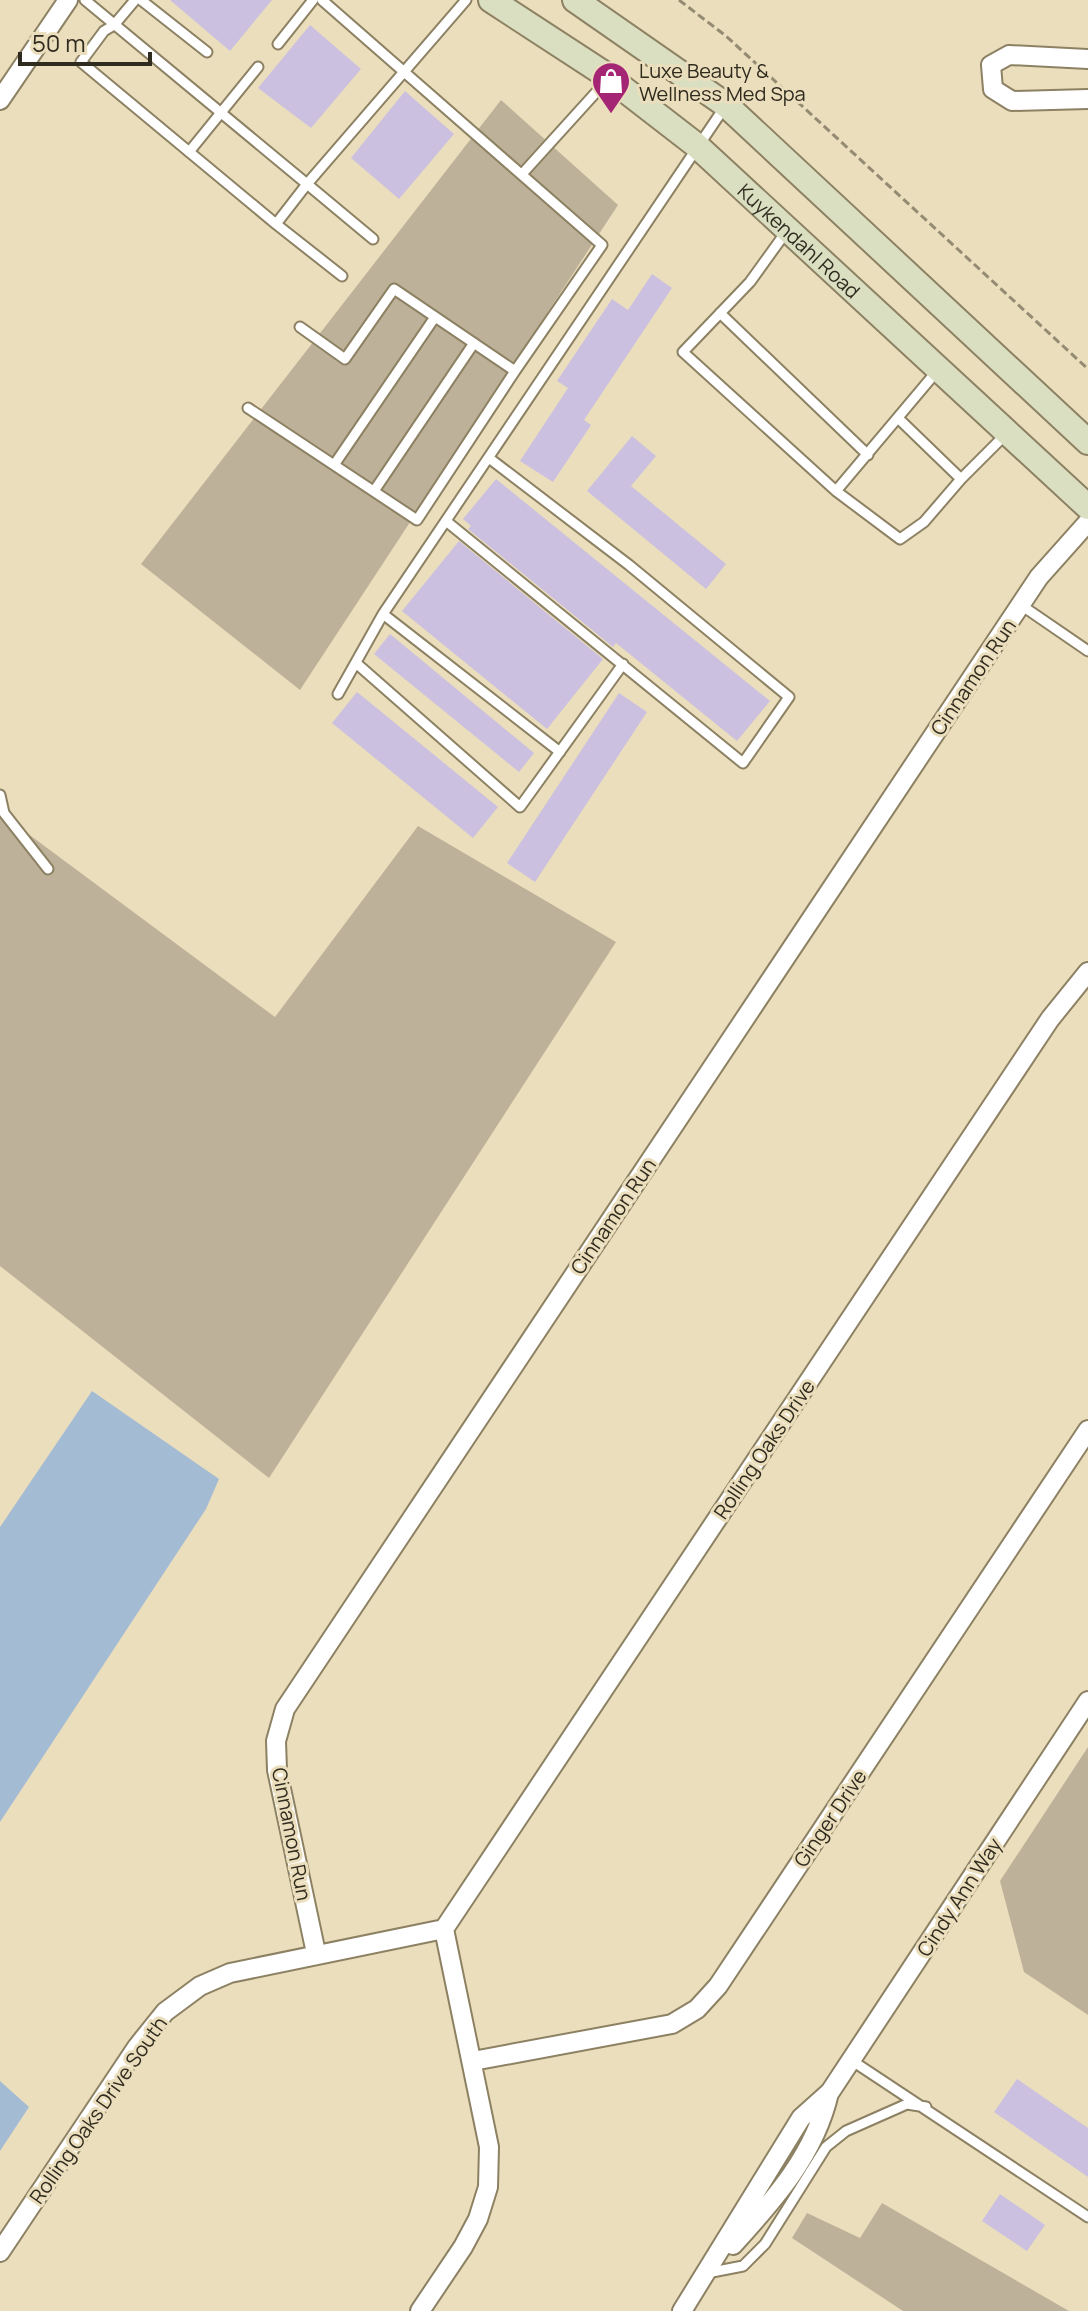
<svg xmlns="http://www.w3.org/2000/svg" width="1088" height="2311" viewBox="0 0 1088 2311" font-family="Manrope,sans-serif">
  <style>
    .green { fill: #bdb299 }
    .water { fill: #a4bbd4 }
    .building { fill: #cbc0df }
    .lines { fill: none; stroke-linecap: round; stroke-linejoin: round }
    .lane-casing { stroke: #8d8163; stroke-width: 13 }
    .street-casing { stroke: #8d8163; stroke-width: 22 }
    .secondary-casing { stroke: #8d8163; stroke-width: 28 }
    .path { stroke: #948b73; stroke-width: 3; stroke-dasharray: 8 4; stroke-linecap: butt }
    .lane { stroke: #fff; stroke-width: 9 }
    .street { stroke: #fff; stroke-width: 18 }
    .secondary { stroke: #dbdfc2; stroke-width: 24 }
    .labels { text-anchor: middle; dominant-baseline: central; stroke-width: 6; stroke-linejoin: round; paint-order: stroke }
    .poi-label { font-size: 20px; fill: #302b1f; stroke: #ebdebd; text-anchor: start }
    .street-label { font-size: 20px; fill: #302b1f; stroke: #ebdebd }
  </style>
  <rect width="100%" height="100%" fill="#ebdebd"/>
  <!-- green -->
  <path class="green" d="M501,100l117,105 -318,485 -159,-126z
    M0,813l275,204 143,-191 198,116 -347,536 -269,-212z
    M1088,1747v268l-64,-43 -24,-91z
    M882,2203l187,108h-166l-111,-73 15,-25 53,25z"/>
  <!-- water -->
  <path class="water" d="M92,1391l127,88 -13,30 -206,313v-295z
    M0,2081l29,26 -29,44z"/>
  <!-- building -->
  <path class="building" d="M170,0h102l-42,51z
    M310,25l51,44 -50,59 -53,-40z
    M405,91l49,43 -55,65 -48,-41z
    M652,274l20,14 -88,132 7,5 -38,57 -33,-21 48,-73 -11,-7 55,-82 16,11z
    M632,436l24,20 -25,30 95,78 -20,25 -119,-98z
    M496,479l274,222 -33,40 -121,-98 -3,4 -145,-118 3,-3 -8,-7z
    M459,541l144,118 -56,70 -145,-118z
    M390,634l144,119 -15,19 -145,-118z
    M357,692l141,115 -25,31 -141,-115z
    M619,693l28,19 -112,170 -28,-19z
    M1017,2079l71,49v49l-94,-65z
    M1000,2194l45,31 -18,26 -45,-30z"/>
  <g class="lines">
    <!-- lane casing -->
    <g class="lane-casing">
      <path id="lane" d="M85,0l222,184 159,-184
        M135,0l-21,25 -10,6 -23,31 195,162
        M141,0l66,52
        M278,44l35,-44
        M189,152l69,-85
        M522,174l87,-96
        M786,232l-36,50 -67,70 153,139 101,-120
        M342,276l-66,-52 31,-40 66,55
        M720,313l148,142
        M300,327l45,32 49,-70 121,82 87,-126 -280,-245
        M248,408l169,112 98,-149
        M899,419l62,60 44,-44
        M334,465l101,-148
        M374,491l100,-148
        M836,491l64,48 24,-17 37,-43
        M446,521l297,242 46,-66 -160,-132 -140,-107
        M1021,605l67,46
        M383,614l177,138
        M356,663l164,144 103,-143
        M338,694l45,-80 341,-506
        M0,795l4,18 44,56
        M851,2060l237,157
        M707,2273l36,-7 22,-22 61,-97 20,-16 61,-27 19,3"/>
    </g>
    <!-- street casing -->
    <g class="street-casing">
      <path id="street" d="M1088,59l-79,-4 -18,10 2,24 19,12 76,-2
        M0,100l68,-100
        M444,1929l606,-910 38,-47
        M316,1953l-39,-183 -1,-29 9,-32 754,-1132 49,-55
        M473,2061l199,-37 25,-15 21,-23 370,-556
        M733,2245c42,-46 82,-91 96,-152
        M0,2252l137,-205 28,-35 35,-26 30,-13 214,-44
        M420,2311l43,-64 15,-28 10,-32 1,-40 -45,-218
        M682,2311l119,-193 29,-26 258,-391"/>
    </g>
    <!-- secondary casing -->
    <g class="secondary-casing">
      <g id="secondary">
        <path id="s1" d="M491,0l112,73 93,72 392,362"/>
        <path d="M575,0l151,105 362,337"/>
      </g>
    </g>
    <!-- path -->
    <path class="path" d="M679,0l47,36 362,333"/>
    <!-- lane -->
    <use href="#lane" class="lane"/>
    <!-- street -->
    <use href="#street" class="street"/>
    <!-- secondary -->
    <use href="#secondary" class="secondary"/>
  </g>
  <!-- icons -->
  <defs>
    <g id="shop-pin" transform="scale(2)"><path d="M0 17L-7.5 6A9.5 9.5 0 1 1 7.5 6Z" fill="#a52575" stroke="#ebdebd"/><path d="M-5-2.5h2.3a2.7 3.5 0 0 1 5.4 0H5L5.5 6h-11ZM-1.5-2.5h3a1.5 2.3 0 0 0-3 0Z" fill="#fff"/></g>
  </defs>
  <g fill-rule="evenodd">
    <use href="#shop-pin" x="611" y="81"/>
  </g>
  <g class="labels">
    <!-- poi labels -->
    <g class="poi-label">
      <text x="639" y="70">Luxe Beauty &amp;<tspan x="639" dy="23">Wellness Med Spa</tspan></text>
    </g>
    <!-- street labels -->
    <g class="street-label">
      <text stroke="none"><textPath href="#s1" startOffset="392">Kuykendahl Road</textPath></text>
      <text transform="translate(973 677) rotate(-56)">Cinnamon Run</text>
      <text transform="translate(613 1216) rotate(-56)">Cinnamon Run</text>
      <text transform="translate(764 1449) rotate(-56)">Rolling Oaks Drive</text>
      <text transform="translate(830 1818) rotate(-56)">Ginger Drive</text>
      <text transform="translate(292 1834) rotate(79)">Cinnamon Run</text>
      <text transform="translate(959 1897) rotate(-57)">Cindy Ann Way</text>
      <text transform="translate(98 2110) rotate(-55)">Rolling Oaks Drive South</text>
    </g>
  </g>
  <!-- scale -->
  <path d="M20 52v12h130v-12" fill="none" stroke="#302b1f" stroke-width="4"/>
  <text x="32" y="52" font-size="24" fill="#302b1f" stroke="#ebdebd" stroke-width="6" paint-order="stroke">50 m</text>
</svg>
